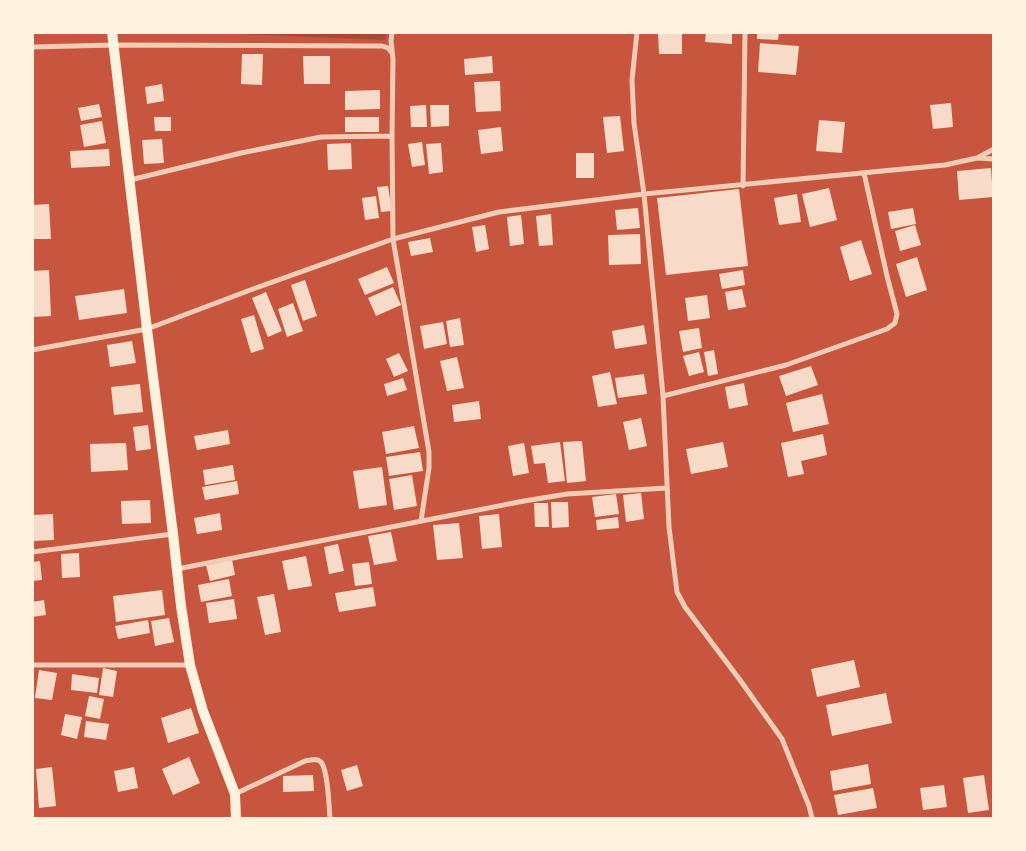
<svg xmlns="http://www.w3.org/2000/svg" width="1026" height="851" viewBox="0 0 1026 851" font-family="Arial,sans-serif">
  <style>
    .green { fill: #ae4732 }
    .building { fill: #f7dbc8 }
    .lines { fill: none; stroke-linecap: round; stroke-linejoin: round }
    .minor { stroke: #f1ccb7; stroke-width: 5 }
    .secondary { stroke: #fff3e0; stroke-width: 10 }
  </style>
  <rect width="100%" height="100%" fill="#c8553d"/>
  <!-- green -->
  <path class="green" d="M240,33v-1l147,1 -2,7 -145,-6z"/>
  <!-- building -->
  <path class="building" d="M658,32h24v22h-23z
    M706,32h26v12l-27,-2z
    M757,32h22l-1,8 -21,-1z
    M760,43l39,3 -3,29 -38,-3z
    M242,54h21l-1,31 -21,-1z
    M303,56h27v28h-26z
    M492,56l1,17 -28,2 -1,-16z
    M500,81l1,30 -25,1 -2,-30z
    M162,84l2,17 -17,3 -2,-17z
    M380,90v19l-35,1v-19z
    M951,103l2,24 -20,2 -3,-24z
    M99,104l3,13 -21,4 -3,-13z
    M426,105l1,22h-16l-1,-21z
    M430,105h19v21l-18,1z
    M620,116l4,35 -17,2 -4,-36z
    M154,117h17v14h-16z
    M345,117h34v15h-34z
    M819,120l26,2 -3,31 -26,-2z
    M102,121l4,22 -22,4 -4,-22z
    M501,127l2,24 -22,3 -3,-24z
    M162,139l2,24 -20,1 -2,-24z
    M422,142l3,23 -13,2 -4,-23z
    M351,143l1,26 -24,1 -1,-26z
    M441,143l2,29 -14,2 -3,-30z
    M109,149l1,17 -39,2 -1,-17z
    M576,153h18v25h-18z
    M991,168l2,29 -34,3 -2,-29z
    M388,186l4,25 -11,1 -4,-25z
    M829,188l8,32 -27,7 -8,-33z
    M739,189l9,77 -82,9 -9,-77z
    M797,194l4,28 -22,3 -5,-27z
    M376,196l3,22 -14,2 -3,-22z
    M49,204l2,35h-17l-2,-34z
    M638,208l2,20 -23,2 -2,-20z
    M913,208l3,16 -25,5 -3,-17z
    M551,214l2,31 -14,1 -3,-30z
    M521,215l3,29 -14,2 -3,-29z
    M485,225l4,24 -13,3 -4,-25z
    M915,225l6,20 -21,6 -5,-20z
    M640,234l1,30 -32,1 -1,-30z
    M430,238l3,14 -22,4 -3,-14z
    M861,240l11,34 -22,7 -10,-34z
    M917,257l10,33 -21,7 -10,-33z
    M387,267l7,16 -29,12 -7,-16z
    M49,270l2,46 -19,1v-46z
    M743,270l2,15 -23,4 -3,-15z
    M305,280l12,36 -14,5 -12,-36z
    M393,287l8,18 -25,11 -8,-18z
    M124,289l3,24 -48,7 -4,-24z
    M742,289l4,18 -18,3 -3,-18z
    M266,292l16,39 -14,6 -16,-39z
    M707,295l3,23 -22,3 -3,-23z
    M293,303l10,28 -16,6 -9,-28z
    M254,315l10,34 -13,4 -10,-34z
    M460,318l4,27 -14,2 -4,-26z
    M443,322l4,22 -23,5 -4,-23z
    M644,325l3,19 -32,5 -3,-18z
    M699,328l3,20 -19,4 -4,-21z
    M132,341l4,22 -26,4 -3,-22z
    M714,350l4,24 -10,2 -4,-24z
    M699,352l5,20 -15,4 -6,-20z
    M399,353l9,18 -14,6 -8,-18z
    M457,357l7,31 -17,3 -7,-30z
    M811,366l7,19 -32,11 -7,-20z
    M610,372l7,32 -19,3 -6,-31z
    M644,374l3,20 -29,4 -3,-20z
    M403,378l4,12 -20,6 -3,-12z
    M744,383l4,22 -19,4 -4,-22z
    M140,384l3,28 -29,3 -3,-28z
    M822,394l7,30 -36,8 -7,-29z
    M479,401l2,18 -27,3 -2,-17z
    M641,418l6,28 -18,4 -6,-28z
    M148,425l3,24 -15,2 -3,-24z
    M414,426l5,22 -33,6 -4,-22z
    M228,430l2,14 -33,6 -3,-14z
    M823,434l4,21 -26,6 3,13 -16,3 -7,-34z
    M582,441l4,40 -19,2 -4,-41z
    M560,442l5,39 -17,2 -3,-20 -11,1 -3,-18z
    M723,442l5,25 -37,7 -5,-25z
    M126,443l2,27 -37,2 -1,-28z
    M524,443l5,30 -16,3 -5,-30z
    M420,452l3,19 -34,5 -3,-19z
    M233,465l2,15 -30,5 -2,-15z
    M382,467l5,38 -28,4 -6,-38z
    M412,475l5,31 -23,4 -5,-31z
    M237,481l2,13 -34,6 -3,-13z
    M641,493l3,26 -18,3 -3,-27z
    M616,494l3,20 -24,3 -3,-20z
    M150,500l1,23 -29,1 -1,-23z
    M551,502h17l1,25 -17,1z
    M534,503h14l1,24h-14z
    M220,513l2,17 -25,4 -3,-16z
    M53,514l1,26 -20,1 -1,-26z
    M499,514l3,33 -20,2 -3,-33z
    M618,517l1,11 -22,2 -1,-10z
    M459,523l4,35 -26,2 -4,-35z
    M391,532l6,29 -23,4 -6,-29z
    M338,544l6,27 -15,3 -5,-27z
    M79,553l1,24 -18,1 -1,-24z
    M306,556l6,30 -24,4 -6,-29z
    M232,559l3,16 -25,6 -4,-16z
    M40,561l2,19 -10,1v-19z
    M369,562l3,22 -17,2 -3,-22z
    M229,579l3,17 -31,6 -3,-17z
    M373,587l3,19 -37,6 -4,-19z
    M162,590l3,25 -49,7 -3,-26z
    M274,594l7,38 -16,3 -8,-38z
    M234,599l3,20 -28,4 -3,-20z
    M44,600l2,15 -14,2v-15z
    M169,618l5,24 -19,4 -4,-25z
    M148,620l2,13 -32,6 -3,-13z
    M854,660l6,27 -43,10 -6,-28z
    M103,668l14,3 -4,26 -14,-2z
    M39,670l18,3 -5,27 -17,-2z
    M72,674l27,4 -2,15 -26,-3z
    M886,693l6,30 -60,13 -6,-31z
    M89,696l15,3 -4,20 -15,-3z
    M191,708l8,25 -31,10 -7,-25z
    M65,714l17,3 -5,22 -16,-4z
    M86,721l23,3 -3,16 -22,-3z
    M189,757l11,26 -27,12 -11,-26z
    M868,764l3,20 -38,7 -3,-20z
    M357,765l6,21 -16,5 -6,-21z
    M52,767l4,39 -17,2 -3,-39z
    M134,767l4,21 -20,4 -4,-21z
    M313,775l1,16 -31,1v-16z
    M984,775l5,35 -21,3 -5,-35z
    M944,785l3,22 -24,3 -3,-22z
    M873,788l4,20 -39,7 -4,-20z"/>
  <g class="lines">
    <!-- minor -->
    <path class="minor" d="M392,32l-1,9 2,18 -1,77 1,103 36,213v16l-8,53
      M637,32l-5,48 2,43 10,71 19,202 6,131 8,65 8,15 55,73 42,59 27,67 3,12
      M32,47l82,-2 268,1 6,2 4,5
      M977,158l17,1
      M130,180l111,-27 80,-16 71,-1
      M743,186l2,-154
      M32,350l115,-21 106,-40 140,-50 106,-27 145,-18 301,-29 32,-7 17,-9
      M663,396l123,-31 101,-36 8,-6 2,-9 -10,-38 -23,-103
      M32,552l141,-18
      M177,569l347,-68 43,-7 100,-6
      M32,665h157
      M235,794l70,-33c6,-1 12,-3 16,1 7,8 8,45 9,56"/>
    <!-- secondary -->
    <path class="secondary" d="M112,32l35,297 26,205 8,72 9,59 13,46 32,83 1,24"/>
  </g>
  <!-- border -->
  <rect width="1026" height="851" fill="none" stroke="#fff3e0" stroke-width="68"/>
</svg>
